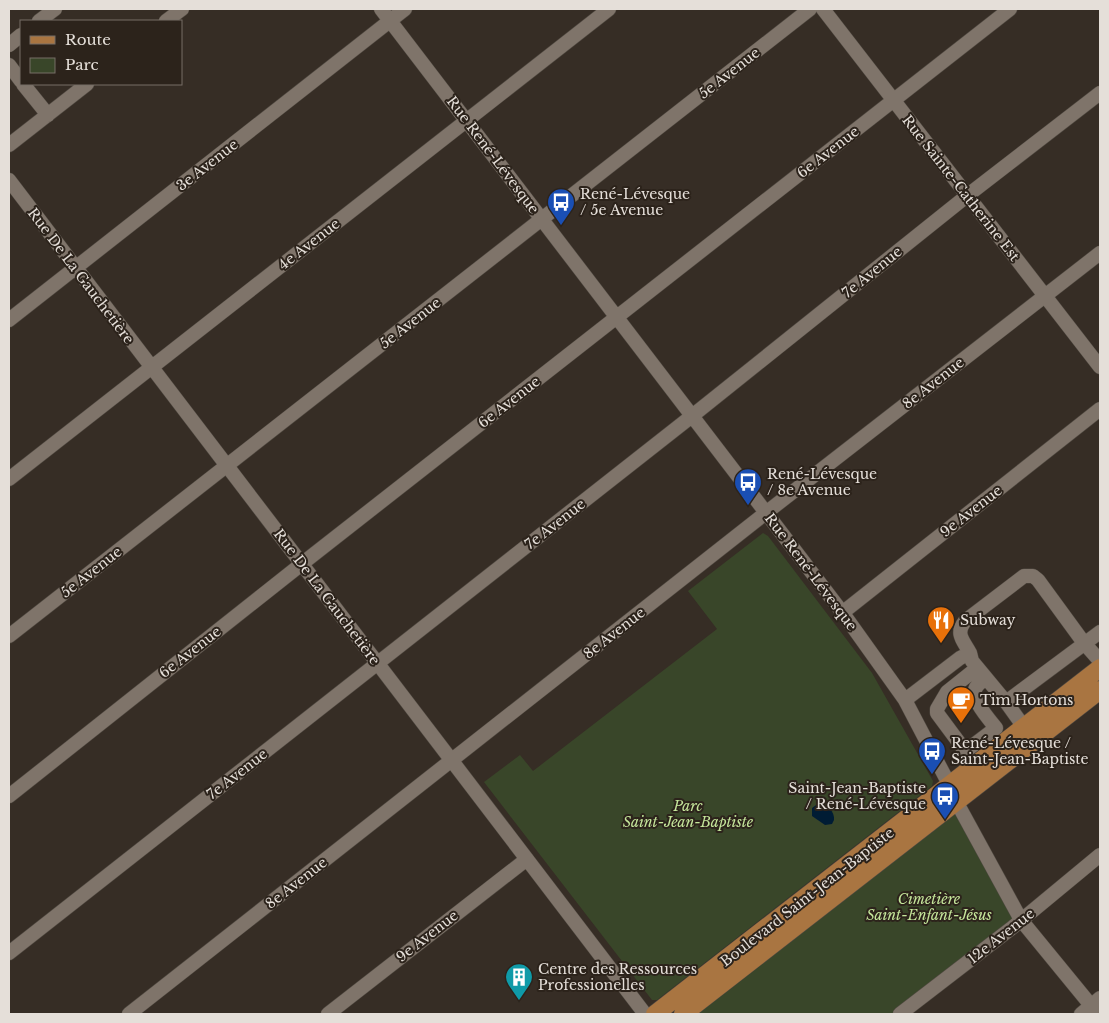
<svg xmlns="http://www.w3.org/2000/svg" width="1109" height="1023" viewBox="0 0 1109 1023" font-family="'Libre Baskerville',serif">
  <style>
    .green { fill: #394629 }
    .water { fill: #001c34 }
    .lines { fill: none; stroke-linecap: round; stroke-linejoin: round }
    .minor-casing { stroke: #514a42; stroke-width: 15 }
    .major-casing { stroke: #514a42; stroke-width: 19 }
    .minor { stroke: #7f746a; stroke-width: 14 }
    .major { stroke: #a97541; stroke-width: 18 }
    .labels { text-anchor: middle; dominant-baseline: central; stroke-width: 4; stroke-linejoin: round; paint-order: stroke }
    .street-label { font-size: 14px; fill: #e5dfd9; stroke: #2c231b }
    .poi-label { font-size: 14px; fill: #e5dfd9; stroke: #2c231b; text-anchor: start }
    .park-label { font-size: 14px; font-style: italic; fill: #c5e69b; stroke: #2c231b }
  </style>
  <rect width="100%" height="100%" fill="#362d25"/>
  <!-- green -->
  <path class="green" d="M763,533l5,3 104,137 61,108 -1,5 -275,214h-5l-168,-218 36,-27 13,16 184,-142 -29,-38z
    M956,801l65,119 -121,94h-217z"/>
  <!-- water -->
  <path class="water" d="M819,803c8,1 16,9 15,17l-2,4 -7,1 -13,-9v-8z"/>
  <g class="lines">
    <!-- minor casing -->
    <g class="minor-casing">
      <path id="minor" d="M381,9l464,607 60,84 45,86 6,15 65,119 77,94
        M823,9l277,358
        M39,21l16,-12
        M166,21l16,-12
        M9,45l12,-10
        M9,65l12,16
        M23,84l25,31
        M9,145l78,-61
        M9,180l636,834
        M9,320l396,-311
        M9,479l600,-470
        M842,613l258,-204
        M9,636l801,-627
        M970,653c-7,-13 -15,-19 -5,-32l59,-45h9l5,4 46,63 16,18
        M977,668l-30,24 -10,17v4l26,35 4,2 29,-22c-7,-9 -28,-31 -19,-42 2,-3 6,-5 9,-8
        M905,700l55,-42 10,-5 2,8 34,41 94,-70
        M1006,702l23,32
        M9,796l304,-241 697,-546
        M9,953l683,-537 276,-221 132,-102
        M129,1014l638,-502 333,-259
        M328,1014l199,-155
        M900,1014l113,-87 87,-72
        M1081,1014l19,-16"/>
    </g>
    <!-- major casing -->
    <g class="major-casing">
      <path id="major" d="M655,1014l445,-346
        M683,1014l417,-324"/>
    </g>
    <!-- minor -->
    <use href="#minor" class="minor"/>
    <!-- major -->
    <use href="#major" class="major"/>
  </g>
  <!-- icons -->
  <defs>
    <g id="bus-pin" transform="scale(1.4375)"><path d="M0 17L-7.5 6A9.5 9.5 0 1 1 7.5 6Z" fill="#1a4fb4" stroke="#2c231b"/><path d="M-5-6H5V4H4V6H2V4H-2V6H-4V4H-5ZM-3.5-4V0h7V-4ZM-3.5 1.2v1.5H-2V1.2ZM2 1.2v1.5H3.5V1.2Z" fill="#fff"/></g>
    <g id="restaurant-pin" transform="scale(1.4375)"><path d="M0 17L-7.5 6A9.5 9.5 0 1 1 7.5 6Z" fill="#e8710a" stroke="#2c231b"/><path d="M-5-6h1v4h1v-4h1v4h1v-4h1v5L-1.5 .5V6h-2V.5L-5-1ZM5-6V6H3V1.5H1.5Q1.5-4 5-6Z" fill="#fff"/></g>
    <g id="cafe-pin" transform="scale(1.4375)"><path d="M0 17L-7.5 6A9.5 9.5 0 1 1 7.5 6Z" fill="#e8710a" stroke="#2c231b"/><path d="M-5.5-4.5H6V0H3Q3 3.5 0 3.5H-2.5Q-5.5 3.5-5.5 0ZM3-3.2v2h1.7v-2ZM-6 4.5H4V6H-6Z" fill="#fff"/></g>
    <g id="building-pin" transform="scale(1.4375)"><path d="M0 17L-7.5 6A9.5 9.5 0 1 1 7.5 6Z" fill="#0f9aa8" stroke="#2c231b"/><path d="M-4-6H4V6H1V3H-1V6H-4ZM-2.5-4.3h1.7v1.8h-1.7ZM.8-4.3h1.7v1.8H.8ZM-2.5-1h1.7V.8h-1.7ZM.8-1h1.7V.8H.8Z" fill="#fff"/></g>
  </defs>
  <g fill-rule="evenodd">
    <use href="#bus-pin" x="561" y="202"/>
    <use href="#bus-pin" x="748" y="482"/>
    <use href="#restaurant-pin" x="941" y="620"/>
    <use href="#cafe-pin" x="961" y="700"/>
    <use href="#bus-pin" x="932" y="751"/>
    <use href="#bus-pin" x="945" y="796"/>
    <use href="#building-pin" x="519" y="977"/>
  </g>
  <g class="labels">
    <!-- street labels -->
    <g class="street-label">
      <text transform="translate(729 73) rotate(-38)">5e Avenue</text>
      <text transform="translate(828 152) rotate(-38)">6e Avenue</text>
      <text transform="translate(493 155) rotate(53)">Rue René-Lévesque</text>
      <text transform="translate(207 165) rotate(-38)">3e Avenue</text>
      <text transform="translate(961 188) rotate(52)">Rue Sainte-Catherine Est</text>
      <text transform="translate(309 244) rotate(-38)">4e Avenue</text>
      <text transform="translate(872 272) rotate(-39)">7e Avenue</text>
      <text transform="translate(81 276) rotate(53)">Rue De La Gauchetière</text>
      <text transform="translate(410 323) rotate(-38)">5e Avenue</text>
      <text transform="translate(933 383) rotate(-38)">8e Avenue</text>
      <text transform="translate(509 402) rotate(-38)">6e Avenue</text>
      <text transform="translate(971 511) rotate(-38)">9e Avenue</text>
      <text transform="translate(555 524) rotate(-38)">7e Avenue</text>
      <text transform="translate(91 572) rotate(-38)">5e Avenue</text>
      <text transform="translate(811 572) rotate(53)">Rue René-Lévesque</text>
      <text transform="translate(327 597) rotate(53)">Rue De La Gauchetière</text>
      <text transform="translate(614 633) rotate(-38)">8e Avenue</text>
      <text transform="translate(190 652) rotate(-38)">6e Avenue</text>
      <text transform="translate(237 774) rotate(-38)">7e Avenue</text>
      <text transform="translate(296 883) rotate(-38)">8e Avenue</text>
      <text transform="translate(807 897) rotate(-38)">Boulevard Saint-Jean-Baptiste</text>
      <text transform="translate(427 936) rotate(-38)">9e Avenue</text>
      <text transform="translate(1001 936) rotate(-38)">12e Avenue</text>
    </g>
    <!-- poi labels -->
    <g class="poi-label">
      <text x="580" y="194">René-Lévesque<tspan x="580" dy="16">/ 5e Avenue</tspan></text>
      <text x="767" y="474">René-Lévesque<tspan x="767" dy="16">/ 8e Avenue</tspan></text>
      <text x="960" y="620">Subway</text>
      <text x="980" y="700">Tim Hortons</text>
      <text x="951" y="743">René-Lévesque /<tspan x="951" dy="16">Saint-Jean-Baptiste</tspan></text>
      <text x="926" y="788" text-anchor="end">Saint-Jean-Baptiste<tspan x="926" dy="16">/ René-Lévesque</tspan></text>
      <text x="538" y="969">Centre des Ressources<tspan x="538" dy="16">Professionelles</tspan></text>
    </g>
    <!-- park labels -->
    <g class="park-label">
      <text x="688" y="806">Parc<tspan x="688" dy="16">Saint-Jean-Baptiste</tspan></text>
      <text x="929" y="899">Cimetière<tspan x="929" dy="16">Saint-Enfant-Jésus</tspan></text>
    </g>
  </g>
  <!-- border -->
  <rect width="1109" height="1023" fill="none" stroke="#e5dfd9" stroke-width="20"/>
  <!-- legend -->
  <rect x="20" y="20" width="162" height="65" fill="#2c231b" stroke="#766e67"/>
  <rect x="30" y="36" width="25" height="8" fill="#a97541" stroke="#766e67"/>
  <text x="65" y="45" font-size="15" fill="#e5dfd9">Route</text>
  <rect x="30" y="58" width="25" height="15" fill="#394629" stroke="#766e67"/>
  <text x="65" y="70" font-size="15" fill="#e5dfd9">Parc</text>
</svg>
